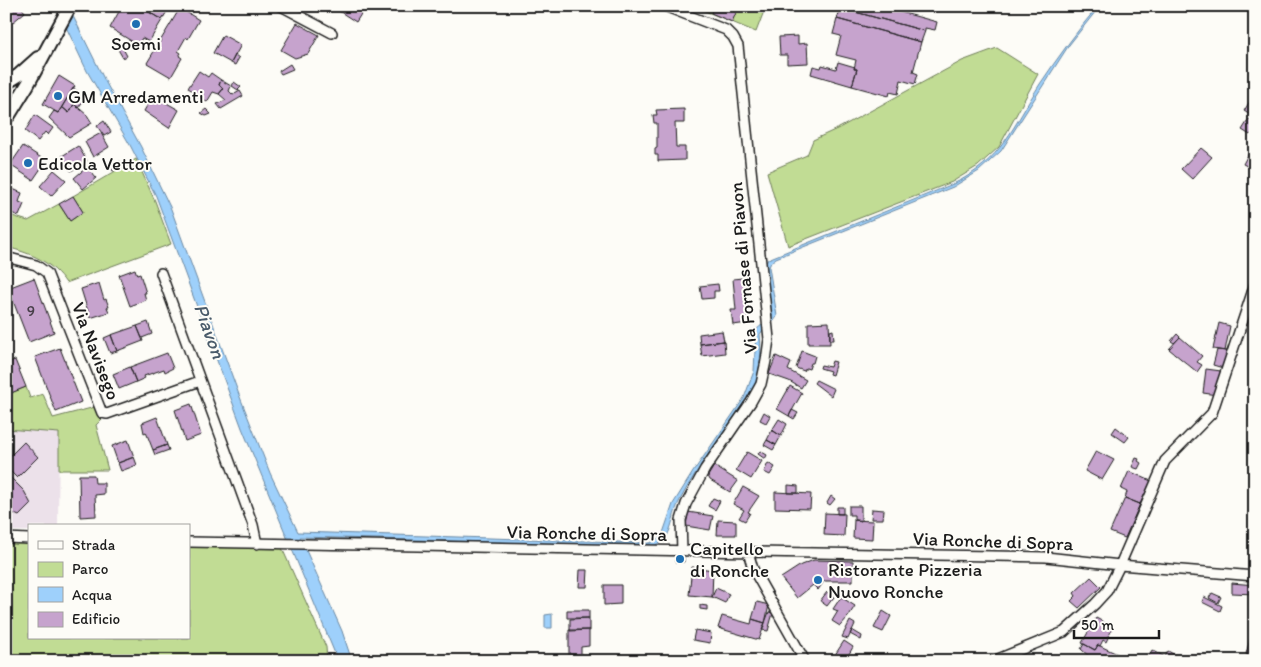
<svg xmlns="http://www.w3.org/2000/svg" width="1261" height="667" viewBox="0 0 1261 667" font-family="Itim,sans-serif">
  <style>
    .built { fill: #ece1ea }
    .green { fill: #c1dc94; stroke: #6e7c58 }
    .water { fill: #9ed0fb; stroke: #6a88a2 }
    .building { fill: #c6a3cd; stroke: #1c1c1c }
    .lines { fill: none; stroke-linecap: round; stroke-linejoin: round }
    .minor-casing { stroke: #1c1c1c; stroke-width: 12 }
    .secondary-casing { stroke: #1c1c1c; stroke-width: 16 }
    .minor { stroke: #fdfcf7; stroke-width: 9 }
    .secondary { stroke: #fdfcf7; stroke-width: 12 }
    .poi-dot { fill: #1f6fb2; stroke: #fdfcf7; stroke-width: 2 }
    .labels { text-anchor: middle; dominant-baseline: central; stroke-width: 4; stroke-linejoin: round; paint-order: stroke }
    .number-label { font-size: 16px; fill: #463e48 }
    .poi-label { font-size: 19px; fill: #1c1c1c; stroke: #fdfcf7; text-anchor: start }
    .street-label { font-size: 19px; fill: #1c1c1c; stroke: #fdfcf7 }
    .water-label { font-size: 20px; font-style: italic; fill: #4a5b6a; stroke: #fdfcf7 }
  </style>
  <rect width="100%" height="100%" fill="#fdfcf7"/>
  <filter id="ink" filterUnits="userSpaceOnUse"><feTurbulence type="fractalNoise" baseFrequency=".02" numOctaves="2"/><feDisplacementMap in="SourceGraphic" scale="10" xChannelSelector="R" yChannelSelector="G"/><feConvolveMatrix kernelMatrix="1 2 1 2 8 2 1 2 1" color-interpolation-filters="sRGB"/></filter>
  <g filter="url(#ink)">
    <!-- built -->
    <path class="built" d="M6,429l53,4 -1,93h-29v5h-23z"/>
    <!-- green -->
    <path class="green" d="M693,6h73l-10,26z
      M997,48l41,26 -39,73 -21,19 -26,16 -164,64 -21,-74 40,-17 6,-15 26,-12 123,-67z
      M136,159l19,42 16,43 -105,39c-14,-21 -35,-30 -60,-36v-33l22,7 31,-17 11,17 13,-9 -10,-16z
      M26,387l4,11 13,-4 10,24 46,-12 8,8 -11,11 12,45h-49v-37l-53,-4v-34z
      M6,539l23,1v98h160v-93l93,3 44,99 1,14h-321z"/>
    <!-- water -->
    <path class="water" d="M56,6h12l37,75 36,66 30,62 67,183 32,81 28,59 352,11 5,-2 8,-8 10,-29 20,-32 51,-74 10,-27 2,-41 16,-14 -7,-51 3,-6 185,-75c49,-23 60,-58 87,-100 18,-27 37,-53 58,-78h2l-31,39 -68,106 -22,20 -26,16 -177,71 -5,4 -2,5 8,49c-3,8 -13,11 -17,18 2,21 0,45 -11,64 -24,33 -50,66 -69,102 -7,12 -7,28 -15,39 -6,7 -14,7 -22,7l-343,-9 42,94 10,30h-14l-96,-233 -86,-232 -26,-51 -43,-74z
      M552,614v14h-7v-13z"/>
    <!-- building -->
    <path class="building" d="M6,6h14l5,6 -19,16z
      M122,6h17l23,14 -13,22 -7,-4 -4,7 -28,-17z
      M139,6h31l-8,14z
      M342,6h24l-10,16 -17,-11z
      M714,6h25l-7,16 -21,-9z
      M849,6h29l59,16 -2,8 -10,-2v3l-77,-21z
      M180,8l19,12 -11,19 -2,-2 -8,14 3,2 -2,3 3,2 -11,19 -24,-14z
      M848,10l77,21 -4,11 -84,-23 2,-6z
      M837,19l84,23 -8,30 5,2 -3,10 -14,-4 -3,14 -8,-2 -1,4 -37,-10 5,-17h-3l2,-9 -20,-5 5,-19 -8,-2z
      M297,23l22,12 -11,19 -13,4 -14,-8z
      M223,35l18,10 -10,18 -18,-10z
      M798,36v8l9,-1 1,20 -21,1v-9h-7l-1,-18z
      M120,43l7,13 -4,2 -7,-12z
      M235,55l4,3 -4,7 -4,-2z
      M838,62l17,5 -1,2h3l-5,17 -41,-12 2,-8 8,2 1,-3 14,4z
      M290,64l3,5 -12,5 -2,-3z
      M199,71l9,6 3,-4 10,7 -2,5 4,4 -4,5 -6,-2 -6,10 -13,-8 1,-2 -7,-4z
      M59,76l16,10 -17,27 -15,-9z
      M221,80l10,6 -2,5 4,4 7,-4 3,5 -22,13 -4,-5 9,-4 -7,-6 4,-5 -4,-4z
      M234,82l7,5 -3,3 -6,-4z
      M73,88l7,5 4,7 -6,8 -4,-4 -5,9 -7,-6z
      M156,97l23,13 -10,18 -25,-17 7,-12 3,2z
      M1250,101l5,3v14l-11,-7z
      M74,104l13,11 5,8 -23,14 -20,-19 5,-7 4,2 4,-6 7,6z
      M206,109l5,5 -5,2 -5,-3z
      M684,109v14h-9l1,24h9v13l-27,1v-6h-3v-6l2,-1v-25h-3l-1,-8h4l-1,-5z
      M35,115l18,13 -5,7 -3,-3 -7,9 -13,-10z
      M1249,119l6,4v6l-5,6 -8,-5z
      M104,121l7,11 -7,4 -7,-10z
      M101,133l8,14 -16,10 -8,-15z
      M23,146l23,15 -13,19 -23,-15z
      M78,146l9,15 -16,10 -9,-15z
      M1201,148l11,9 -20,22 -11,-10z
      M1250,151l5,3v16l-12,-6z
      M120,161l2,5 -9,5 -2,-4z
      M87,167l9,11 -13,11 -9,-11z
      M54,170l12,10 -15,16 -11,-10z
      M8,187l14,6 -3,9 5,2 -5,12 -13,-5v-22z
      M73,196l10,16 -13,9 -11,-17z
      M135,269l2,6 3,-1 6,19h-2l2,7 -16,6 -11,-31z
      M34,278l20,54 -25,10 -21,-54z
      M742,278l1,4h4l2,11 -4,1 3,29 -15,2 -2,-15h5l-3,-31z
      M99,283l5,17 2,-1 3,8h-2l2,5 -19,6 -9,-29z
      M718,284l1,7h-5v7l-12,1 -2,-13z
      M148,322l4,12 -10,4 -5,-12z
      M829,322l1,22h-22v-21z
      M1219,323l11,3 -5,25 -12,-2z
      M137,326l6,15 -26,10 -6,-16z
      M833,330l1,10h-4v-9z
      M722,331l2,10 -24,3 -1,-10z
      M1177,334l3,3 -6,6 -3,-2z
      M111,335l6,16 -7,2 -6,-15z
      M1180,337l22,19 -5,6 5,3 -5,7 -28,-23z
      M724,341l1,12 -23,3 -2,-12z
      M60,348l21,54 -25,10 -21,-55z
      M1217,350l10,1 -4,17 -10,-3z
      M802,351l13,5 -2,7h-2l-2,6 -3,-1 -2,3 -8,-3z
      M167,353l6,15 -8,4 -1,-3 -20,7 1,2 -9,4 -6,-15z
      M776,356l15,7 -3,7 18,10 -5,8 -12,-7 -20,-7z
      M15,360l11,27 -20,8v-32z
      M832,361l4,1 -4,13 -3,-1 1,-3 -10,-3 1,-3 9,2z
      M130,367l6,15 -17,7 -6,-15z
      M1206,369l15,2 -4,24 -14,-2z
      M816,380l18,9 -3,7 -17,-13z
      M790,386l12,7 -13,23 -12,-7z
      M191,404l10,31 -16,6 -10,-31z
      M792,410l6,3 -4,6 -5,-3z
      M764,412l6,4 -4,7 -6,-3z
      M157,417l10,28 -14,5 -7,-18 -2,1 -2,-10z
      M779,419l8,5 -6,12 -9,-6z
      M1116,427l13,10 -4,5 -13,-9z
      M772,430l9,6 -5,9 -9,-5z
      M128,440l6,17 -16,6 -6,-17z
      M767,440l9,5 -3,5 -9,-5z
      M24,442l14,15 -21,21 -11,-11v-7z
      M167,445l2,5 -14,5 -2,-5z
      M760,451l7,4 -2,4 -7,-5z
      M1096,451l18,9 -12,20 -17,-9z
      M747,452l15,9 -11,18 -15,-9z
      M134,457l3,8 -16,6 -3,-8z
      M1136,458l3,1 -1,2 3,2 -3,6 -6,-2z
      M768,463l7,4 -5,8 -6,-3z
      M714,466l24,15 -8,11 -20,-12 -2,-4z
      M1129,471l22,10 -11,23 -15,-6 2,-6 -6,-3z
      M6,473l18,18 7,13 -12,12 -13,-6z
      M79,475h15l1,8h9v11l-9,1 1,21 -16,1z
      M788,485l10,1v7h-10z
      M743,487l16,9 -11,16 2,1 -5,8 -6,-3 5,-8 -11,-6z
      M775,492l36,2 -1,15 -35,-1z
      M831,496l4,3 -5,6 -3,-2z
      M713,498l7,3 -5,9 -7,-4z
      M1125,498l15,6 -15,34 -15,-6z
      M849,506h12v15l-7,-1v-5h-5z
      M837,507h6v7h-6z
      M872,509l12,1 -1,9h-12z
      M688,512l25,4 -3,14 -24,-4z
      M825,513l20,1 -1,22 -20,-1z
      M718,520l18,1v14h-19z
      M854,520l19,1 -1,18 -19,-1z
      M675,555h9v7h-9z
      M814,560l39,1v20h-29l-6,9 -5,-5 -16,13 -16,-20 20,-13z
      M692,567l21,3 -1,27 -23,-2z
      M580,570h8l-1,17h-8z
      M1091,577l10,10 -22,21 -8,-7 5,-5 -2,-3z
      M1232,583l23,2v9l-23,-1z
      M604,585h17v19l-17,1z
      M716,588l13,6 -4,9 -13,-6z
      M827,592l7,5 -7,9 -7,-5z
      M1212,593l9,4 -3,6 -9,-5z
      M841,597l14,9 -7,11 -8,9 -8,-5 6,-10 -5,-2z
      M1204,597l18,9 -2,5 -18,-9z
      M1254,601h1v14h-3z
      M757,602l12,3 -4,18 -13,-4z
      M700,605l7,1v4l-7,-1z
      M567,610h22v8h-22z
      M883,611l8,5 -8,16 -9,-4z
      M769,612l4,1 -5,18 -6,-1z
      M722,616l29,8 1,-5 13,4 -6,17 -41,-12z
      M589,618v12l-19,1v-12z
      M1096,618l17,9 -7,15 -3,-2 -3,6 -2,-1 -3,5 -13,-7z
      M850,621l5,3 -7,15 -6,-2z
      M569,630h20v16l-8,1v8h-12z
      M695,630l16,3 -1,10 -17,-3z
      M852,630l10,6 -1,4 -11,-6z
      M1250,639l5,1 -5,15 -4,-1z
      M844,641l9,6 -8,14h-14z
      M1084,644l11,6 3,-5 28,13 -1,3h-31l-13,-12z
      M1252,649l3,1v11h-9l1,-4 2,1z
      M1152,650l13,7 3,-6 7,4 -3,6h-19l-5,-3z"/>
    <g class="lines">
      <!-- minor casing -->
      <g class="minor-casing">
        <path id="minor" d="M281,6l51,27
          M664,6l62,24 7,7 5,9 31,293 -3,22 -5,23 -10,18 -46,67 -19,35 -5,16 1,31
          M6,257l30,8 11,8 55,140 5,1 93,-33
          M161,273l92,252 4,19
          M6,538l23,1
          M189,542l857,15 74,8 135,11
          M748,552l5,17 52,92
          M993,661l71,-29 31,-28 12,-13 13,-26 45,-104 47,-48 43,-129"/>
      </g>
      <!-- secondary casing -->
      <g class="secondary-casing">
        <path id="secondary" d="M6,83l13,-8 19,-17
          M9,115l19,-31 42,-78"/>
      </g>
      <!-- minor -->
      <use href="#minor" class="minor"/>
      <!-- secondary -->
      <use href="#secondary" class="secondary"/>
    </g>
  </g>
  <!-- markers -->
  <g class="poi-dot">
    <circle cx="136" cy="24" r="5"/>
    <circle cx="58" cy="96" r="5"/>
    <circle cx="28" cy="163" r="5"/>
    <circle cx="680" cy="559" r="5"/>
    <circle cx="818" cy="580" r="5"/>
  </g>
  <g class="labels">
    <!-- number labels -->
    <g class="number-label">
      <text x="31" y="310">9</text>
    </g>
    <!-- poi labels -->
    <g class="poi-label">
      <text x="136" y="43" text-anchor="middle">Soemi</text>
      <text x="68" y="96">GM Arredamenti</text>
      <text x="38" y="163">Edicola Vettor</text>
      <text x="690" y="548">Capitello<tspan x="690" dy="22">di Ronche</tspan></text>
      <text x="828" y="569">Ristorante Pizzeria<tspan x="828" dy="22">Nuovo Ronche</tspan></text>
    </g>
    <!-- street labels -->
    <g class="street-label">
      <text transform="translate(743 268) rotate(-95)">Via Fornase di Piavon</text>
      <text transform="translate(96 351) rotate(69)">Via Navisego</text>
      <text transform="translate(587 533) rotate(1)">Via Ronche di Sopra</text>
      <text transform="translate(993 541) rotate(2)">Via Ronche di Sopra</text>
    </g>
    <!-- water labels -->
    <g class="water-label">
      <text transform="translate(210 331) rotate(70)">Piavon</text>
    </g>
  </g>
  <!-- margin -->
  <rect width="1261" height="667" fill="none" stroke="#fdfcf7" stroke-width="25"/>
  <rect x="12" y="12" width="1236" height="642" fill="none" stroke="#1c1c1c" stroke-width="2" filter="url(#ink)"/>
  <!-- legend -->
  <rect x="28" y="524" width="162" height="115" fill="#fdfcf7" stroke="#a3a29f"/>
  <rect x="38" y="541" width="25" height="8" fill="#fdfcf7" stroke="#a3a29f"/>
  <text x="72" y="550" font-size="15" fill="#1c1c1c">Strada</text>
  <rect x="38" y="562" width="25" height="15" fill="#c1dc94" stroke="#a3a29f"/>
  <text x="72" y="574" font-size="15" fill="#1c1c1c">Parco</text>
  <rect x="38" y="587" width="25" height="15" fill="#9ed0fb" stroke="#a3a29f"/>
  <text x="72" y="600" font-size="15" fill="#1c1c1c">Acqua</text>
  <rect x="38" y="612" width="25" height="15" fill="#c6a3cd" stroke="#a3a29f"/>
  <text x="72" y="624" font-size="15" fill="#1c1c1c">Edificio</text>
  <!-- scale -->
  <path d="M1074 630v8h85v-8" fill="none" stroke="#1c1c1c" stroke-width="2.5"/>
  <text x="1081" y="630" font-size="15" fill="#1c1c1c" stroke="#fdfcf7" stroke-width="4" paint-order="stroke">50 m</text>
</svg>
